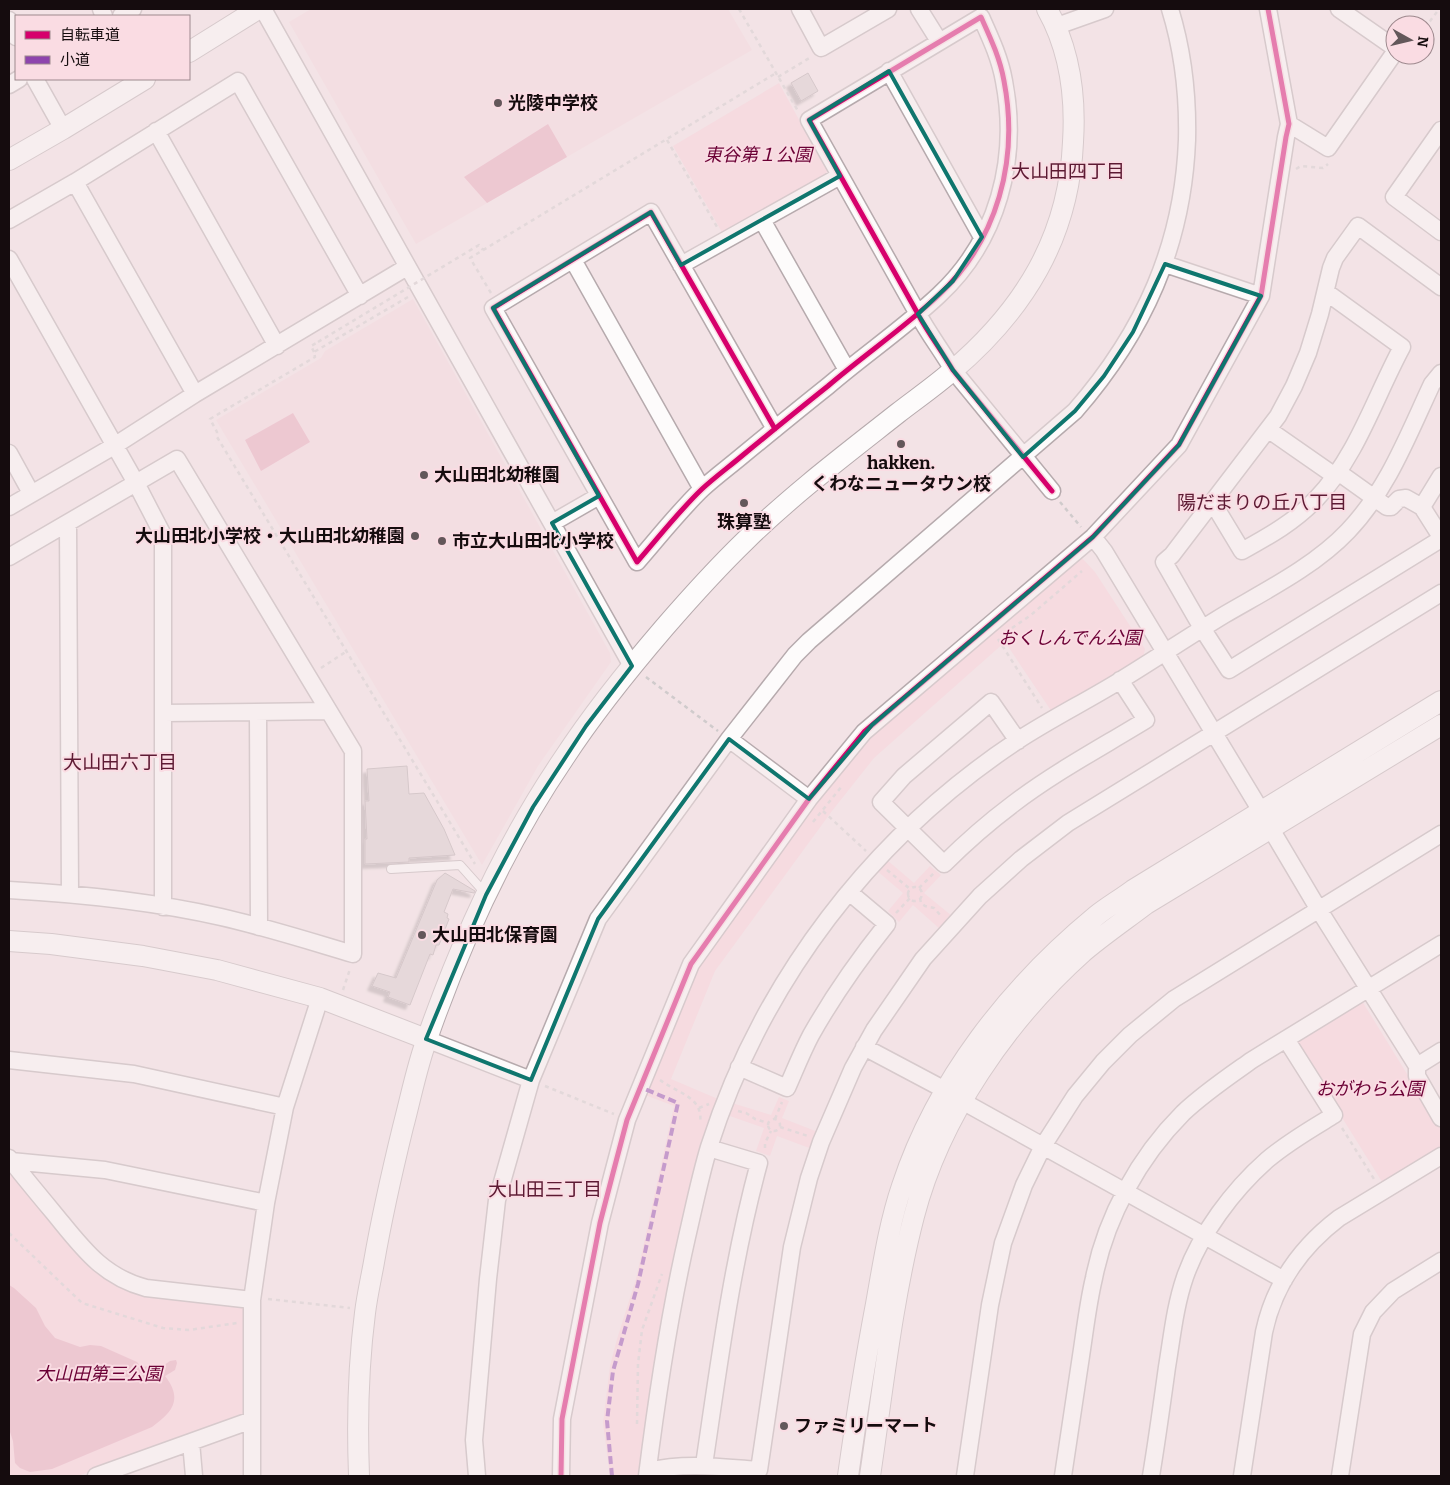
<svg xmlns="http://www.w3.org/2000/svg" width="1450" height="1485" viewBox="0 0 1450 1485" font-family="Bitter,'Noto Sans JP',serif">
  <style>
    .built { fill: #f4d7de }
    .green { fill: #fad0da }
    .water { fill: #e7a6b9 }
    .building { fill: #d8cacd; stroke: #b3a6a9; filter: url(#shadow) }
    .lines { fill: none; stroke-linecap: round; stroke-linejoin: round }
    .service-casing { stroke: #b6aaad; stroke-width: 10 }
    .minor-casing { stroke: #b6aaad; stroke-width: 19 }
    .tertiary-casing { stroke: #b6aaad; stroke-width: 22 }
    .path { stroke: #d0cbcc; stroke-width: 2.5; stroke-dasharray: 4 4; stroke-linecap: butt }
    .service { stroke: #fdfbfb; stroke-width: 8 }
    .minor { stroke: #fdfbfb; stroke-width: 16 }
    .tertiary { stroke: #fdfbfb; stroke-width: 20 }
    .path-bridge { stroke: #d0cbcc; stroke-width: 2.5; stroke-dasharray: 4 4; stroke-linecap: butt }
    .quiet { stroke: #8e44ad; stroke-width: 4; stroke-dasharray: 8 4; stroke-linecap: butt }
    .cycleway-casing { stroke: #fadce3; stroke-width: 8 }
    .cycleway { stroke: #d6006c; stroke-width: 5 }
    .marked { fill: none; stroke: #0f766e; stroke-width: 4; stroke-linejoin: round }
    .poi-dot { fill: #63575a; stroke: #fadce3; stroke-width: 2 }
    .labels { text-anchor: middle; dominant-baseline: central; stroke-width: 4; stroke-linejoin: round; paint-order: stroke }
    .poi-label { font-size: 18px; font-weight: bold; fill: #150c0e; stroke: #fadce3; text-anchor: start }
    .park-label { font-size: 18px; font-style: italic; fill: #6b0035; stroke: #fadce3 }
    .neighbourhood-label { font-size: 19px; fill: #5d1a33; stroke: #fadce3 }
  </style>
  <defs>
    <filter id="shadow"><feDropShadow dx="-4.5" dy="4.5" stdDeviation="1" flood-color="#0004"/></filter>
  </defs>
  <rect width="100%" height="100%" fill="#f3e3e6"/>
  <!-- built -->
  <path class="built" d="M311,9h417l24,41 -336,194 -127,-222z
    M413,299l197,354 1,9 -73,104 -56,99 -266,-445 105,-62 4,-7z"/>
  <!-- green -->
  <path class="green" d="M779,83l48,88 -2,6 -102,57 -50,-88z
    M1081,557l14,15 50,77 -2,9 -91,54 -47,-70 -131,116 -42,53 -117,160 -44,108 47,20 -78,377h-30l-7,-53 7,-57 7,-27 19,-60 38,-173 -29,-11 55,-132 106,-149 66,-80z
    M887,860l27,23 16,-17 11,9 -17,18 28,23 -11,14 -28,-25 -14,17 -11,-11 15,-18 -27,-23z
    M1362,1001l79,128v19l-57,37 -89,-143z
    M779,1097l10,4 -7,17 36,14 -6,17 -35,-13 -7,20 -14,-5 8,-23 -37,-13 5,-12 39,12z
    M9,1167l74,94 26,19 132,26 5,5 -1,104 -6,5 -161,56h-69z"/>
  <!-- water -->
  <path class="water" d="M548,124l19,33 -80,46 -23,-26z
    M293,413l17,29 -49,29 -16,-31z
    M9,1285l5,3 22,20 9,18 10,12 25,9 10,-2 11,1 36,16 5,6c7,-3 12,-5 18,0l10,-7 6,-1 1,3 -2,7 -10,6c18,23 8,36 -13,51l-100,42 -22,3 -10,-4 -5,-5 -2,-22 -4,-12z"/>
  <!-- building -->
  <path class="building" d="M808,73l10,18 -17,10 -10,-18z
    M407,766l2,28 15,-1 20,36 11,26 -46,3v4l-44,2v-25h2l-2,-38h4l-2,-32z
    M445,873l30,18 -1,2 -21,-4 -9,23 4,2 -1,4 2,1 -10,26h-3l-3,10 -3,-1 -20,51 -22,-8 2,-5 -18,-6 6,-13 18,5 41,-98z"/>
  <g class="lines">
    <!-- service casing -->
    <g class="service-casing">
      <path id="service" d="M391,869l69,-4 25,28"/>
    </g>
    <!-- minor casing -->
    <g class="minor-casing">
      <path id="minor" d="M101,9l3,7
        M263,9l369,657
        M800,9l21,39 67,-39
        M919,9l20,32
        M1339,9l56,39
        M121,16l12,-7
        M9,20l7,17
        M1057,26l48,-17
        M889,71l93,166
        M35,79l28,50
        M9,85l10,-6
        M1289,124l39,24 67,-96
        M1441,130l-47,67 47,35
        M156,131l121,215
        M75,182l120,212
        M9,220l66,-38 163,-101 122,215
        M762,220l85,150
        M9,259l127,224 27,52v372
        M573,260l129,229
        M1165,264l96,32
        M681,265l159,-89
        M1441,287l-83,-61 -23,32 -4,10 -11,46 -12,39 -14,33 -16,30 -106,139 -8,7 38,66 27,42 212,-131
        M775,429l-124,-217 -158,96 144,254c21,-24 42,-51 65,-73 13,-12 28,-23 41,-34 28,-23 56,-46 85,-69 36,-31 76,-58 111,-91 59,-55 80,-136 65,-214 -4,-23 -14,-44 -23,-64l-172,103 109,194c10,19 24,37 35,56l99,121
        M1269,430l66,46
        M9,453l22,40
        M1338,472l49,35h4l8,-8 7,-1 16,9
        M1441,476l-19,31 19,30
        M1213,503l29,48c27,-15 54,-30 75,-53 40,-42 58,-101 85,-151l-76,-55
        M9,507l105,-61 81,-52 212,-127
        M68,523l2,371
        M552,523l47,-27
        M1093,537l11,14 157,260
        M9,557l168,-98 176,292v203c-44,-13 -88,-27 -132,-37 -70,-16 -141,-23 -212,-27
        M164,713l164,-2
        M258,713l1,214
        M729,739l80,60
        M1018,741l-27,-39 -87,74 -23,26 63,62c22,-22 45,-42 69,-60 42,-32 89,-57 133,-84l-26,-40
        M1271,829l48,81 98,156v10l24,42
        M426,1039l105,41
        M864,1047l83,44
        M9,1060l125,14 151,33
        M1417,1066l24,-15
        M739,1067l48,21c8,-18 15,-36 24,-53 22,-39 48,-76 76,-111l-38,-32
        M962,1101l322,179
        M9,1158c14,18 29,36 44,54 28,34 48,64 93,76l106,12
        M11,1161l94,9 161,33
        M191,1442l3,34
        M704,1465c15,-101 28,-203 55,-302l-50,-15
        M648,1471c37,-9 73,-4 111,-1l33,-223 17,-69 12,-36 32,-74 21,-38 49,-71 57,-63 41,-37 47,-36 373,-230
        M96,1476l156,-56
        M252,1476v-176l14,-97 19,-96 35,-109
        M477,1476l-3,-36 14,-161 9,-79 34,-120 67,-161 131,-180 66,-84 14,-14 266,-230c69,-79 108,-166 112,-271 1,-44 -4,-89 -17,-131
        M561,1476l1,-57 38,-196 13,-50 14,-53 64,-156 118,-165 55,-67 229,-195 86,-92 82,-149 25,-159 3,-13 -21,-115
        M647,1476c10,-80 22,-160 40,-239 7,-30 13,-60 22,-90 53,-166 163,-310 308,-406 32,-21 66,-38 99,-58 36,-22 72,-46 108,-68 41,-24 91,-49 124,-84 40,-42 60,-96 84,-147l9,-11
        M965,1476l25,-171 13,-62 21,-58 19,-39 32,-50 28,-34 27,-27 44,-36 267,-165
        M1063,1476c6,-40 12,-80 18,-120 4,-26 7,-53 13,-78 12,-61 45,-121 89,-165 21,-20 45,-36 69,-53l189,-116
        M1151,1476c6,-36 11,-73 16,-109 5,-30 8,-61 18,-90 15,-43 48,-87 82,-117 21,-18 44,-31 67,-45l-48,-76
        M1242,1476l22,-144c10,-47 37,-85 75,-114l102,-62
        M1340,1476l22,-142 11,-22 20,-21 48,-30"/>
    </g>
    <!-- tertiary casing -->
    <g class="tertiary-casing">
      <path id="tertiary" d="M189,52l69,-43
        M9,160l54,-31 82,-50
        M9,941l42,3 92,12 74,14 103,28 106,41
        M359,1476c-2,-54 -1,-109 6,-163 2,-17 6,-34 9,-51 8,-46 18,-90 29,-135 8,-30 14,-62 25,-91 34,-97 78,-193 136,-278 30,-46 64,-88 100,-130 26,-30 53,-60 82,-88 47,-46 100,-86 152,-127 18,-14 37,-27 54,-42 72,-61 117,-134 121,-229 3,-47 -3,-92 -26,-133
        M848,1476c8,-57 17,-114 28,-172 7,-39 13,-80 26,-118 35,-106 108,-199 194,-270 11,-9 25,-17 37,-26l308,-189
        M870,1476c13,-87 22,-175 44,-260 26,-100 93,-196 169,-264 20,-17 42,-32 63,-48l295,-179"/>
    </g>
    <!-- path -->
    <path class="path" d="M739,9l59,102
      M1425,28l14,-19
      M778,77l33,-20
      M667,140l50,87
      M1296,169l5,-3 22,2 5,-4
      M469,251l10,-6 4,5
      M491,293l-21,-35 306,-185
      M408,297l-94,55 1,5 -105,62 7,13v5l258,427
      M314,352l-3,-6 7,-4
      M1060,502l21,25
      M1012,628l19,-13 51,-44
      M998,639l44,69
      M321,668l26,-17
      M646,677l72,54
      M823,811l43,40
      M813,822l29,-36
      M887,870l23,19
      M908 894a7 7 0 1 1 14 0a7 7 0 1 1-14 0Z
      M919,888l15,-15
      M920,898l1,5 4,3 9,2 8,9
      M896,913l14,-15
      M343,990l7,-21
      M660,1080c17,13 44,17 40,43
      M545,1086l69,28
      M699,1108l10,-4
      M738,1111l8,2 9,6 13,4
      M768 1125a6 6 0 1 1 12 0a6 6 0 1 1-12 0Z
      M775,1119l7,-17
      M780,1127l28,9
      M1342,1128l32,51
      M765,1148v-5l6,-12
      M9,1233l73,70 81,25 26,2 48,-7
      M268,1299l82,9
      M637,1424l1,-60 4,-34 20,-56"/>
    <!-- service -->
    <use href="#service" class="service"/>
    <!-- minor -->
    <use href="#minor" class="minor"/>
    <!-- tertiary -->
    <use href="#tertiary" class="tertiary"/>
    <!-- path-bridge -->
    <path class="path-bridge" d="M318,342l151,-91"/>
    <!-- quiet -->
    <path class="quiet" d="M612,1476l-5,-55 6,-50 25,-87 40,-181 -38,-16"/>
    <!-- cycleway casing -->
    <g class="cycleway-casing">
      <path id="cycleway" d="M775,429l-124,-217 -158,96 144,254c21,-24 42,-51 65,-73 13,-12 28,-23 41,-34 28,-23 56,-46 85,-69 36,-31 76,-58 111,-91 59,-55 80,-136 65,-214 -4,-23 -14,-44 -23,-64l-172,103 109,194c10,19 24,37 35,56l99,121
        M561,1476l1,-57 38,-196 13,-50 14,-53 64,-156 118,-165 55,-67 229,-195 86,-92 82,-149 25,-159 3,-13 -21,-115"/>
    </g>
    <!-- cycleway -->
    <use href="#cycleway" class="cycleway"/>
  </g>
  <!-- marked area -->
  <path d="M0 0H1450V1485H0ZM889,71l93,166 -29,44 -35,33 35,56 70,87 52,-46 29,-35 29,-44 32,-68 96,32 -82,149 -86,92 -221,188 -63,74 -80,-60 -131,180 -67,161 -105,-41 60,-144 47,-88 53,-81 46,-60 -80,-143 47,-27 -106,-188 158,-96 30,53 159,-89 -31,-56z" fill="#f3e3e6" fill-opacity=".55" fill-rule="evenodd"/>
  <path class="marked" d="M889,71l93,166 -29,44 -35,33 35,56 70,87 52,-46 29,-35 29,-44 32,-68 96,32 -82,149 -86,92 -221,188 -63,74 -80,-60 -131,180 -67,161 -105,-41 60,-144 47,-88 53,-81 46,-60 -80,-143 47,-27 -106,-188 158,-96 30,53 159,-89 -31,-56z"/>
  <!-- markers -->
  <g class="poi-dot">
    <circle cx="498" cy="103" r="5"/>
    <circle cx="901" cy="444" r="5"/>
    <circle cx="424" cy="475" r="5"/>
    <circle cx="744" cy="503" r="5"/>
    <circle cx="415" cy="536" r="5"/>
    <circle cx="442" cy="541" r="5"/>
    <circle cx="422" cy="935" r="5"/>
    <circle cx="784" cy="1426" r="5"/>
  </g>
  <g class="labels">
    <!-- poi labels -->
    <g class="poi-label">
      <text x="508" y="103">光陵中学校</text>
      <text x="901" y="463" text-anchor="middle">hakken.<tspan x="901" dy="21">くわなニュータウン校</tspan></text>
      <text x="434" y="475">大山田北幼稚園</text>
      <text x="744" y="522" text-anchor="middle">珠算塾</text>
      <text x="405" y="536" text-anchor="end">大山田北小学校・大山田北幼稚園</text>
      <text x="452" y="541">市立大山田北小学校</text>
      <text x="432" y="935">大山田北保育園</text>
      <text x="794" y="1426">ファミリーマート</text>
    </g>
    <!-- park labels -->
    <g class="park-label">
      <text x="758" y="155">東谷第１公園</text>
      <text x="1070" y="638">おくしんでん公園</text>
      <text x="1370" y="1089">おがわら公園</text>
      <text x="99" y="1374">大山田第三公園</text>
    </g>
    <!-- neighbourhood labels -->
    <g class="neighbourhood-label">
      <text x="1068" y="171">大山田四丁目</text>
      <text x="1262" y="502">陽だまりの丘八丁目</text>
      <text x="120" y="762">大山田六丁目</text>
      <text x="545" y="1189">大山田三丁目</text>
    </g>
  </g>
  <!-- border -->
  <rect width="1450" height="1485" fill="none" stroke="#150c0e" stroke-width="20"/>
  <!-- legend -->
  <rect x="15" y="15" width="175" height="65" fill="#fadce3" stroke="#9e898e"/>
  <rect x="25" y="31" width="25" height="8" fill="#d6006c" stroke="#9e898e"/>
  <text x="60" y="40" font-size="15" fill="#150c0e">自転車道</text>
  <rect x="25" y="56" width="25" height="8" fill="#8e44ad" stroke="#9e898e"/>
  <text x="60" y="65" font-size="15" fill="#150c0e">小道</text>
  <!-- north arrow -->
  <g transform="translate(1410 40) rotate(98)"><circle r="24" fill="#fadce3" stroke="#9e898e"/>
  <path d="M0-4L9 19L0 12L-9 19Z" fill="#63575a"/>
  <text y="-8" font-size="14" font-weight="bold" text-anchor="middle" fill="#150c0e">N</text>
  </g>
</svg>
